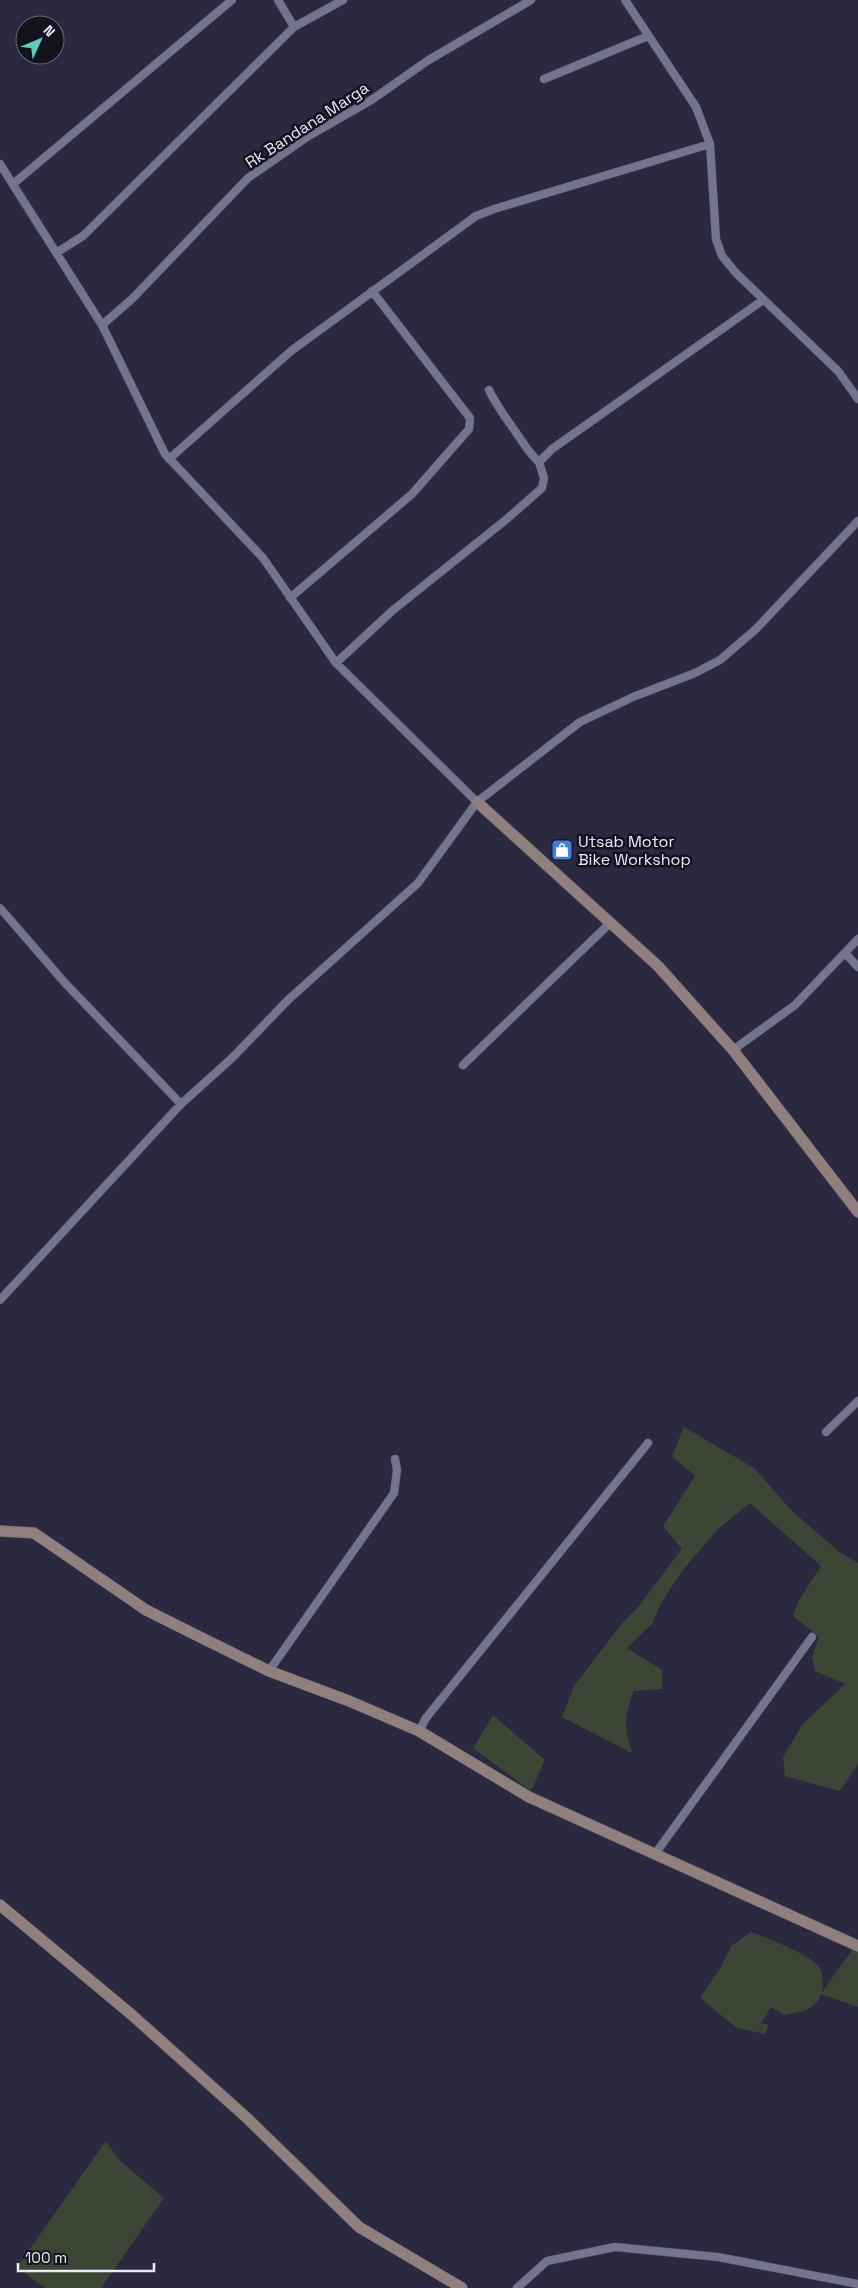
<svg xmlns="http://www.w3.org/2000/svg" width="858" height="2288" viewBox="0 0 858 2288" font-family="'Space Grotesk',sans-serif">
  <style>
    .green { fill: #3b4734 }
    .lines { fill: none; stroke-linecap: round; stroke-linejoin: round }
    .street-casing { stroke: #474559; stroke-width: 9 }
    .secondary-casing { stroke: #474559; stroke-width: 12 }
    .street { stroke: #75748f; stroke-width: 8 }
    .secondary { stroke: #8f807e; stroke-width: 11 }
    .labels { text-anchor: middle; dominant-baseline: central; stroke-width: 5; stroke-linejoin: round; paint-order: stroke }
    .street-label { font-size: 16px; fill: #eaeafa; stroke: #13131d }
    .poi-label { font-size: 16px; fill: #eaeafa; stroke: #13131d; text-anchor: start }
  </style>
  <rect width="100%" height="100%" fill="#2a2940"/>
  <!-- green -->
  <path class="green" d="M684,1427l70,41 37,42 47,41 20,12v201l-18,27 -55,-15 -2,-19 19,-32 43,-41 -30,-13 -3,-14 7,-20 -26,-21 5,-14 23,-36 -71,-63 -32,26 -36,42 -22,34 -8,19 -25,24 35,22v19l-28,2c-10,26 -10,36 -2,62l-70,-36 12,-31 49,-64 15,-15 44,-58 -19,-23 32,-50 -23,-20z
    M493,1715l52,45 -14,31 -58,-43z
    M751,1932c15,6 58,22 67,34 6,8 5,17 4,26l36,-50v65l-37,-13c-6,17 -20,18 -37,21l-13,-8 -10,16 8,2 -4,9 -28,-6 -37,-30 21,-31 10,-21z
    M106,2141l14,20 44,37 -63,90h-56l-28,-21z"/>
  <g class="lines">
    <!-- street casing -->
    <g class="street-casing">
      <path id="street" d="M625,0l71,107 14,37 6,95 6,17 14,17 102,98 20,28
        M294,27l49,-27
        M544,79l104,-43
        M0,164l102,161 63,129 98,104 73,105 141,139
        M13,184l219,-184
        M56,253l27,-17 211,-209 -16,-27
        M102,325l30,-26 116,-121 59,-41 66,-38 54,-38 104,-61
        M489,390c8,17 18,29 28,44 8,11 11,18 22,28
        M169,459l122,-108 185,-135 18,-7 216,-65
        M290,598l122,-104 57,-65 1,-11 -10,-13 -88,-114
        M336,663l56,-52 116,-93 34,-30 2,-10 -5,-16 13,-13 211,-149
        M0,908l65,75 116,121
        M845,953l13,14
        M733,1050l62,-45 63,-66
        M463,1065l147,-142
        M0,1300l181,-196 51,-46 56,-58 130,-117 59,-81 103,-80 53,-25 62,-24 25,-13 36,-31 102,-108
        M826,1432l32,-31
        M269,1671l125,-178 3,-23 -2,-11
        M419,1731l7,-13 222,-275
        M655,1854l157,-217
        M517,2288l30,-27 68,-14 103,10 140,27"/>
    </g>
    <!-- secondary casing -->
    <g class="secondary-casing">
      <path id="secondary" d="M477,802l181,164 75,84 125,162
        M0,1531l34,2 112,77 56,28 67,33 80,30 70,30 110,66 329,149
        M0,1905l132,110 115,103 112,109 103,61"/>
    </g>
    <!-- street -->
    <use href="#street" class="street"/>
    <!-- secondary -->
    <use href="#secondary" class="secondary"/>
  </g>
  <!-- icons -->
  <defs>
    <g id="shop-square" transform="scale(1.125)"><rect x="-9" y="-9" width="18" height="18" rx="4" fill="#3f7fe0" stroke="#13131d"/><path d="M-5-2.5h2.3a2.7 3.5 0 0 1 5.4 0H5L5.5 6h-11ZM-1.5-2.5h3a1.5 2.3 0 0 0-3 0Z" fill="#fff"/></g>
  </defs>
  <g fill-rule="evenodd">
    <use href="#shop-square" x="562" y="850"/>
  </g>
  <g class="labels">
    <!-- street labels -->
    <g class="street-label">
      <text transform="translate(307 125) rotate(-33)">Rk Bandana Marga</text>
    </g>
    <!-- poi labels -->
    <g class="poi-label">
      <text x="578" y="841">Utsab Motor<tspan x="578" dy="18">Bike Workshop</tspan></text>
    </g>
  </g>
  <!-- north arrow -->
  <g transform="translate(40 40) rotate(46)"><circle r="24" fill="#13131d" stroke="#696975"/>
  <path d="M0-4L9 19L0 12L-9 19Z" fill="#59cebf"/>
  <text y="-8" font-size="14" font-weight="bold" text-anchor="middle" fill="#eaeafa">N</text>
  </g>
  <!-- scale -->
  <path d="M18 2263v8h136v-8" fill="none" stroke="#eaeafa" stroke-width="2.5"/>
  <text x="25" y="2263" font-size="15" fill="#eaeafa" stroke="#13131d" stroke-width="4" paint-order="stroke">100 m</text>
</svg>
